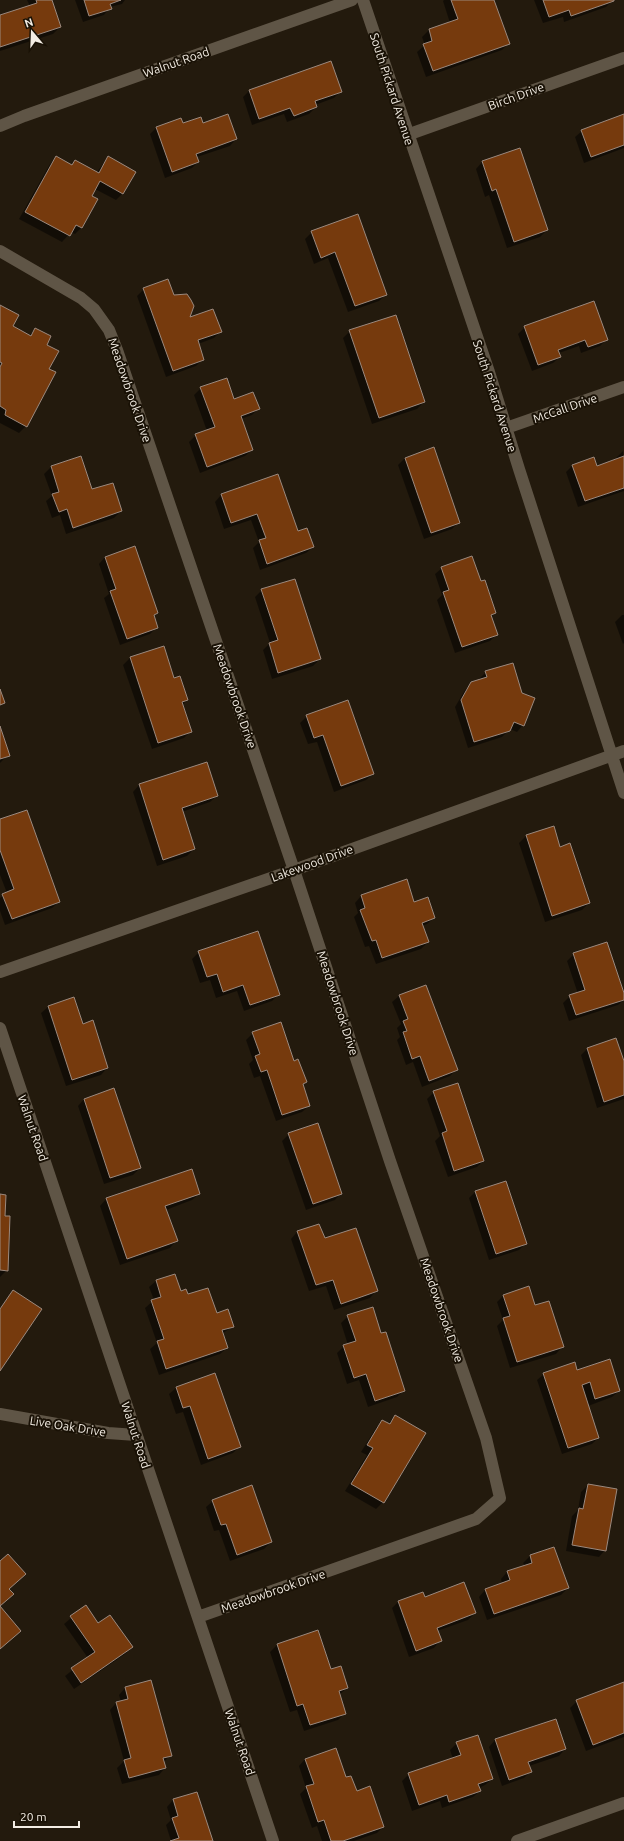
<svg xmlns="http://www.w3.org/2000/svg" width="624" height="1841" viewBox="0 0 624 1841" font-family="Ubuntu,sans-serif">
  <style>
    .shadow { fill: #0007 }
    .building { fill: #763a0d; stroke: #9b897e }
    .lines { fill: none; stroke-linecap: round; stroke-linejoin: round }
    .minor { stroke: #5f5546; stroke-width: 12 }
    .labels { text-anchor: middle; dominant-baseline: central; stroke-width: 4; stroke-linejoin: round; paint-order: stroke }
    .street-label { font-size: 12px; fill: #f3ede4; stroke: #191105 }
  </style>
  <rect width="100%" height="100%" fill="#231a0d"/>
  <!-- shadow -->
  <path class="shadow" d="M27,0h24l9,27 -7,7 -53,17v-35l30,-10z
    M75,0h50l-3,4 -12,3 -6,8 -21,7z
    M444,0h49l16,43 -7,7 -76,27 -9,-25 8,-7 -3,-8 7,-7 21,-7 -7,-22z
    M534,0h79l-7,7 -42,15 -1,-5 -20,6z
    M331,62l10,29 -7,7 -19,7 1,2 -7,7 -22,8 -3,-8 -32,11 -9,-28 6,-6z
    M624,115v33l-40,15 -9,-26 7,-6z
    M182,124h20l34,15 -6,7 -33,11 1,5 -6,6 -27,10 -15,-44 6,-6z
    M56,158l15,8 4,-5 21,12 12,-15 15,35 -7,7 -21,-11 -4,7 -10,32 -6,6 -4,-2 -9,10 -43,-23 31,-55z
    M482,162l65,68 -7,7 -33,11 -18,-53 -4,2 -9,-28z
    M312,232l74,62 -7,7 -31,11 -20,-54 -14,6 -9,-25z
    M144,289l29,7 15,23 33,12 -7,7 -16,6 5,15 -7,7 -30,11 -29,-81z
    M0,306l12,21 17,9 6,-7 10,16 3,24 -22,57 -7,7 -19,-10z
    M525,327l82,12 -7,7 -19,7 -2,-7 -20,7 1,4 -7,6 -21,8 -14,-37z
    M350,331l74,71 -7,7 -45,15 -29,-86z
    M201,388l57,21 -6,6 -11,4 11,31 -7,6 -45,17 -11,-31 7,-7 11,-4 -13,-36z
    M433,449l26,73 -7,7 -28,10 -26,-74 7,-7z
    M623,451l1,40 -46,16 -12,-35 6,-6 25,1 20,-7 -1,-2z
    M80,457l12,34 29,20 -7,7 -48,16 -6,-19 -8,3 -6,-17 6,-5 -8,-22 7,-7z
    M221,495l76,37 16,15 -7,6 -46,17 -7,-22 6,-6 -8,-22 -27,9 -9,-27z
    M105,557l52,56 -4,4 4,10 -7,7 -30,11 -16,-47 5,-4 -10,-30z
    M442,568l38,15 15,30 -4,4 6,17 -7,7 -35,12 -18,-53 5,-5 -7,-21z
    M262,590l58,69 -7,7 -41,13 -9,-29 7,-7 -15,-46z
    M622,615h2v28l-1,1 -8,-22z
    M163,647l11,32 13,21 -5,5 9,26 -7,7 -32,11 -29,-84 7,-7z
    M486,672l37,53 -6,7 -7,-3 -8,8 -34,11 -13,-41 10,-17 7,-7 8,-3 -1,-1z
    M307,716l66,58 -7,6 -32,12 -17,-50 -9,2 -8,-21z
    M0,730l8,25 -8,8z
    M206,763l11,33 -7,6 -28,10 12,37 -7,7 -30,10 -24,-74 6,-7z
    M0,820l59,82 -7,6 -47,17 -5,-14v-13l7,-5 -7,-18z
    M553,827l7,21 29,55 -7,7 -37,12 -26,-79 7,-7z
    M361,896l53,7 20,15 -7,6 -5,2 6,16 -7,7 -45,15 -7,-18 -4,1 -11,-30 4,-4 -3,-10z
    M199,952l79,43 -6,6 -28,10 -7,-20 -21,7 -6,-18 -10,3 -8,-24z
    M574,954l50,42v4l-6,5 -49,16 -6,-18 7,-7 8,-2 -11,-33z
    M425,986l32,83 -7,7 -28,11 -9,-25 -7,3 -9,-25 3,-3 -3,-9 4,-4 -9,-22 7,-6z
    M74,998l8,27 25,43 -6,7 -35,11 -25,-73 7,-6z
    M253,1033l41,29 12,20 -4,4 7,20 -7,6 -26,9 -16,-45 -6,2 -5,-14 4,-4 -7,-20z
    M587,1049l37,13v37l-27,9 -16,-53z
    M434,1092l49,69 -6,6 -29,10 -13,-36 5,-5 -13,-37z
    M84,1099l56,69 -7,7 -29,9 -26,-78z
    M289,1134l52,59 -6,7 -29,10 -24,-69z
    M476,1191l50,52 -7,7 -30,10 -20,-62z
    M199,1194l-7,6 -26,10 10,31 -6,7 -50,17 -20,-59 6,-7z
    M0,1195l4,22 3,53 -7,7z
    M319,1225l5,15 52,51 -6,7 -36,12 -8,-24 -17,5 -18,-52 6,-7z
    M174,1275l6,18 7,3 46,30 -11,8 5,14 -7,6 -61,21 -9,-26 7,-6 -12,-35 9,-8 -5,-13 7,-6z
    M13,1291l-13,78v-61z
    M504,1295l58,52 -6,7 -46,14 -13,-42 6,-6 -6,-18z
    M348,1316l33,19 23,55 -7,7 -29,10 -9,-27 -12,4 -10,-31 7,-7 4,-1 -7,-22z
    M577,1371l42,20 -7,6 -24,9 10,32 -6,6 -30,10 -25,-74 7,-6z
    M215,1374l25,72 -7,7 -32,12 -18,-53 -7,2 -7,-20 7,-6z
    M395,1416l-12,86 -7,7 -31,-18 22,-36 -6,-3 15,-24 6,-7 6,3z
    M588,1485l17,65 -6,7 -33,-6 6,-35 6,-6 3,-18z
    M213,1501l58,41 -7,7 -34,12 -11,-31 -5,1 -8,-24z
    M553,1548l15,40 -7,7 -74,25 -8,-23 6,-7 17,-6 -1,-5 6,-7 18,-6 -2,-3 7,-7z
    M398,1602l77,11 -7,7 -31,11 3,10 -6,7 -25,9 -17,-49z
    M85,1606l13,18 33,23 -6,7 -51,35 -9,-13 23,-18 -24,-34z
    M318,1631l13,40 16,17 -8,7 6,18 -7,7 -34,11 -7,-21 -7,2 -20,-60 7,-7z
    M624,1683v54l-38,14 -16,-43 7,-7z
    M125,1688l45,67 -6,7 1,6 -6,7 -37,9 -5,-16 7,-7 -14,-51 6,-7 5,-1 -2,-7z
    M495,1740l70,9 -6,7 -30,10 1,6 -6,6 -22,8 -13,-39z
    M457,1743l35,36 -7,6 -6,3 1,3 -7,6 -31,11 -2,-7 -28,10 -10,-30 7,-7 44,-15 -3,-9z
    M305,1759l41,20 37,48 -6,6 -23,8h-32l-5,-15 -5,2 -12,-34 6,-6 -7,-22z
    M196,1793l16,48h-41l-5,-16 5,-5 -4,-13 6,-7z"/>
  <!-- building -->
  <path class="building" d="M36,0h16l9,27 -61,20v-32l37,-12z
    M84,0h37l-11,4 2,5 -23,7z
    M451,0h43l16,44 -77,27 -10,-27 9,-3 -3,-12 29,-10z
    M543,0h71v1l-43,15 -2,-6 -20,7z
    M331,61l11,31 -27,9 2,6 -23,9 -4,-8 -31,11 -10,-29z
    M228,114l9,25 -41,15 3,8 -27,10 -16,-45 25,-9 2,5 18,-6 2,6z
    M624,114v31l-33,12 -10,-27z
    M520,148l28,82 -34,12 -18,-53 -4,2 -10,-30z
    M56,156l16,9 3,-5 24,13 9,-17 28,16 -13,22 -23,-13 -8,15 6,3 -16,29 -6,-3 -6,11 -45,-24z
    M358,214l29,81 -32,11 -20,-54 -14,6 -10,-27z
    M168,279l6,16 13,-1 4,6 3,6 -4,11 23,-8 9,23 -24,8 6,20 -31,11 -30,-83z
    M594,301l14,39 -20,7 -3,-7 -27,10 3,7 -23,8 -14,-39z
    M0,305l19,10 -6,11 18,10 4,-8 16,8 -4,9 12,6 -10,18 7,3 -29,55 -22,-12 1,-5 -6,-4v-39l2,-4 -2,-1z
    M396,315l29,87 -46,16 -30,-88z
    M227,378l7,21 19,-7 7,17 -19,7 12,34 -46,17 -12,-33 20,-7 -15,-40z
    M434,447l26,76 -29,10 -26,-75z
    M81,456l11,33 21,-6 9,28 -49,17 -6,-19 -8,3 -7,-18 7,-2 -8,-26z
    M624,456v32l-39,13 -13,-36 22,-8 3,9z
    M278,474l20,57 9,-3 7,19 -47,17 -8,-24 7,-2 -9,-24 -26,9 -10,-29z
    M135,546l23,67 -4,2 4,13 -31,11 -17,-48 6,-2 -11,-32z
    M472,556l9,25 4,-1 11,33 -5,2 7,20 -36,12 -19,-55 6,-2 -8,-23z
    M295,579l26,80 -43,14 -9,-30 9,-3 -17,-51z
    M164,646l10,32 6,-2 8,24 -6,2 10,30 -34,11 -28,-86z
    M513,663l9,30 13,5 -11,28 -10,-4 -4,9 -36,11 -13,-42 10,-18 16,-5 -2,-6z
    M0,689l5,14 -5,2z
    M348,700l26,74 -33,12 -18,-51 -9,3 -8,-23z
    M0,726l10,30 -10,3z
    M207,762l11,34 -36,12 13,41 -32,11 -24,-76z
    M27,810l33,92 -48,17 -10,-25 12,-5 -14,-39v-31z
    M554,826l6,21 10,-4 20,60 -38,13 -26,-81z
    M407,879l7,23 14,-5 7,21 -13,5 7,19 -47,16 -6,-18 -4,1 -12,-31 5,-2 -4,-13z
    M258,931l22,64 -30,10 -7,-20 -20,7 -6,-18 -10,3 -9,-26z
    M607,942l17,51v7l-48,15 -7,-20 16,-5 -12,-37z
    M426,985l32,85 -29,11 -9,-25 -8,3 -9,-27 4,-1 -4,-10 5,-2 -9,-24z
    M74,997l9,27 10,-4 15,48 -36,12 -24,-74z
    M281,1022l13,39 4,-2 9,23 -4,2 7,22 -28,9 -15,-45 -6,2 -6,-16 5,-2 -8,-22z
    M616,1038l8,23v34l-20,7 -17,-54z
    M458,1083l26,78 -30,10 -12,-38 5,-2 -14,-40z
    M114,1088l27,80 -31,10 -26,-79z
    M318,1123l24,71 -29,10 -25,-71z
    M192,1169l8,25 -35,12 13,35 -51,18 -21,-61z
    M506,1181l21,63 -31,10 -21,-63z
    M0,1194l6,1 -1,21h5l-2,55 -8,-1z
    M319,1224l6,14 31,-10 22,63 -37,13 -8,-24 -17,5 -19,-54z
    M175,1274l6,17 5,-2 2,5 20,-6 9,25 11,-4 6,18 -12,3 6,18 -62,21 -9,-28 7,-2 -13,-39 10,-3 -5,-17z
    M529,1286l6,19 14,-4 15,46 -47,15 -14,-44 7,-2 -7,-21z
    M13,1290l29,19 -42,62v-62z
    M373,1307l8,26 5,-1 19,59 -30,10 -9,-27 -12,4 -11,-33 13,-4 -9,-26z
    M610,1359l10,32 -25,8 -5,-17 -8,3 17,53 -31,10 -25,-75 32,-11 2,8z
    M215,1373l26,74 -33,12 -18,-53 -7,2 -7,-21z
    M395,1415l31,18 -42,70 -33,-19 22,-36 -6,-3 15,-25 8,4z
    M588,1484l29,5 -11,62 -34,-6 7,-37 4,1z
    M252,1485l20,57 -35,13 -11,-31 -5,1 -9,-25z
    M554,1547l15,41 -75,26 -9,-25 25,-9 -3,-9 25,-8 -2,-8z
    M8,1554l18,20 -17,15 5,5 -14,12v-45z
    M464,1582l12,31 -39,15 5,13 -26,10 -18,-50 25,-9 2,5z
    M86,1605l12,18 12,-8 23,32 -52,36 -10,-15 24,-16 -25,-36z
    M0,1606l21,25 -21,18z
    M318,1630l13,39 10,-3 7,22 -9,3 7,23 -36,11 -7,-21 -6,2 -20,-62z
    M151,1680l21,76 -9,2 3,10 -37,10 -5,-18 7,-2 -15,-56 12,-3 -3,-12z
    M624,1682v51l-31,12 -17,-45z
    M556,1719l10,30 -38,13 4,10 -23,8 -14,-41z
    M478,1735l15,44 -15,5 3,7 -32,11 -2,-7 -28,10 -11,-32 53,-18 -5,-13z
    M336,1748l10,29 5,-1 6,15 13,-5 14,41 -41,14h-12l-7,-21 -6,2 -12,-36 8,-2 -9,-25z
    M197,1792l16,49h-43l9,-3 -7,-20 6,-2 -5,-17z"/>
  <g class="lines">
    <!-- minor -->
    <path class="minor" d="M363,0l126,372 30,97 105,324
      M0,126l24,-10 328,-116
      M407,135l217,-77
      M0,251l81,47 13,11 15,21 8,20 177,520 96,291 96,277 14,60 -24,21 -278,98
      M506,428l118,-41
      M0,972l294,-102 330,-119
      M0,1028l273,813
      M0,1414l108,19 28,2
      M517,1841l107,-38"/>
  </g>
  <g class="labels">
    <!-- street labels -->
    <g class="street-label">
      <text transform="translate(176 62) rotate(-19)">Walnut Road</text>
      <text transform="translate(392 89) rotate(72)">South Pickard Avenue</text>
      <text transform="translate(516 96) rotate(-20)">Birch Drive</text>
      <text transform="translate(130 390) rotate(71)">Meadowbrook Drive</text>
      <text transform="translate(495 396) rotate(72)">South Pickard Avenue</text>
      <text transform="translate(565 408) rotate(-19)">McCall Drive</text>
      <text transform="translate(235 696) rotate(71)">Meadowbrook Drive</text>
      <text transform="translate(312 863) rotate(-20)">Lakewood Drive</text>
      <text transform="translate(338 1003) rotate(72)">Meadowbrook Drive</text>
      <text transform="translate(33 1128) rotate(71)">Walnut Road</text>
      <text transform="translate(442 1310) rotate(71)">Meadowbrook Drive</text>
      <text transform="translate(68 1426) rotate(9)">Live Oak Drive</text>
      <text transform="translate(136 1435) rotate(72)">Walnut Road</text>
      <text transform="translate(273 1591) rotate(-19)">Meadowbrook Drive</text>
      <text transform="translate(240 1742) rotate(71)">Walnut Road</text>
    </g>
  </g>
  <!-- north arrow -->
  <g transform="translate(32 32) rotate(341)" stroke="#191105" stroke-width="3" paint-order="stroke">
  <path d="M0-3L7 15L0 10L-7 15Z" fill="#f3ede4"/>
  <text y="-6" font-size="11" font-weight="bold" text-anchor="middle" fill="#f3ede4">N</text>
  </g>
  <!-- scale -->
  <path d="M14 1821v6h65v-6" fill="none" stroke="#f3ede4" stroke-width="2"/>
  <text x="20" y="1821" font-size="12" fill="#f3ede4" stroke="#191105" stroke-width="3" paint-order="stroke">20 m</text>
</svg>
